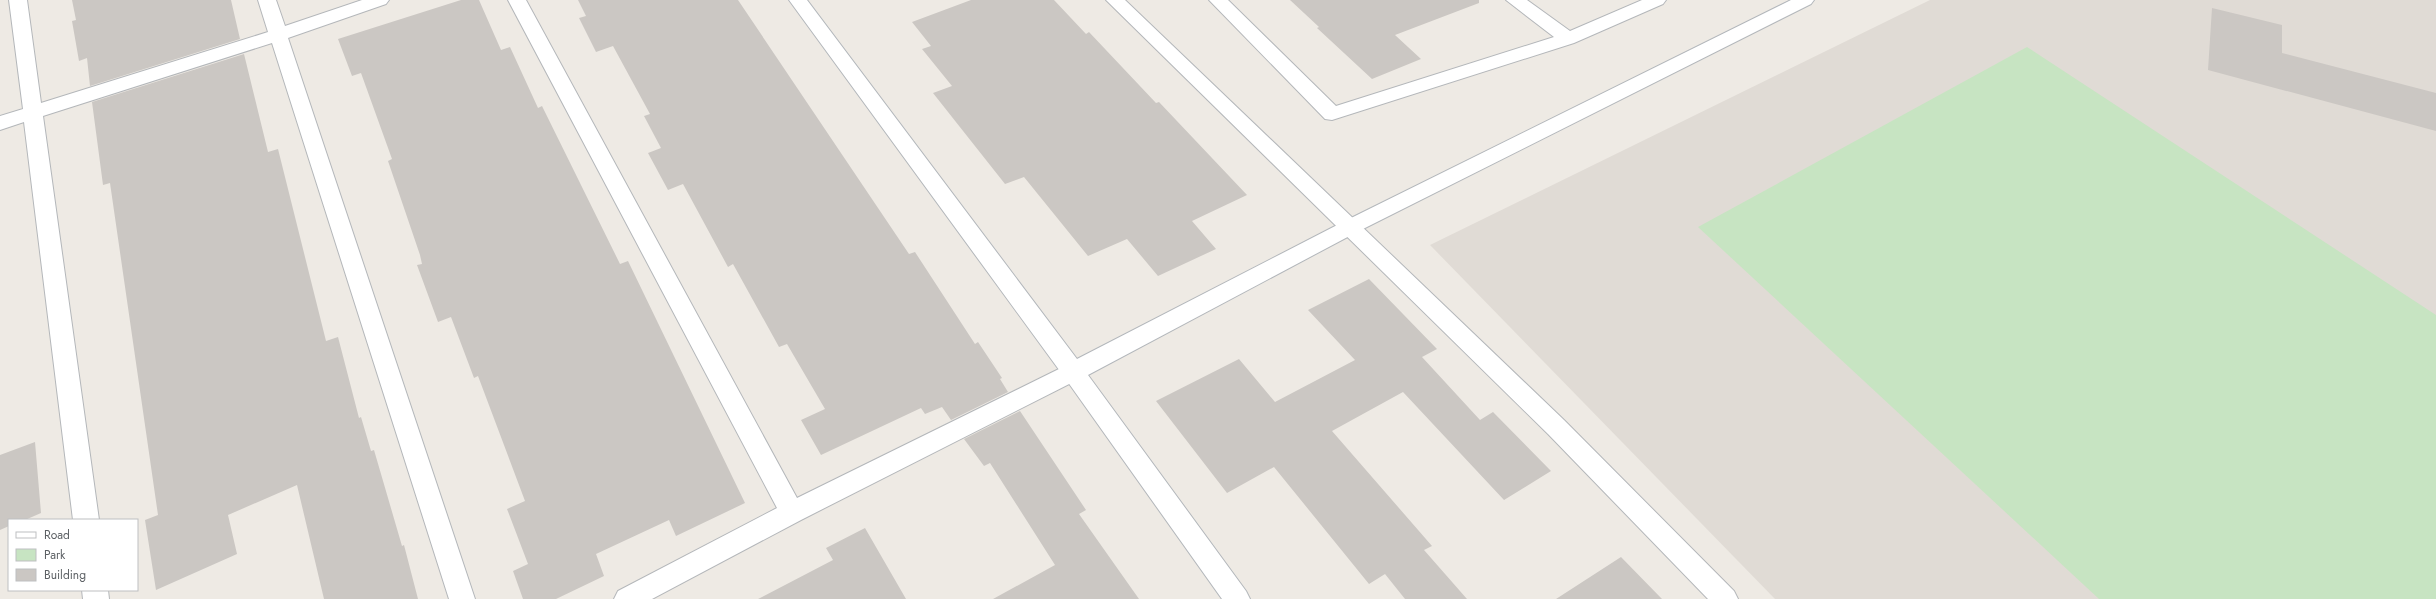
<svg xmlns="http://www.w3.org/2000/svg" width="2436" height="599" viewBox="0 0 2436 599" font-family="Jost,sans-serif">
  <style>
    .education { fill: #e0dbd5 }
    .green { fill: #c7e4c2 }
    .building { fill: #cbc7c3 }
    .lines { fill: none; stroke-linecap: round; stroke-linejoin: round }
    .street-casing { stroke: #b4b7ba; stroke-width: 2 }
    .secondary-casing { stroke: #b3b7bb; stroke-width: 2 }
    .street { fill: #fff; fill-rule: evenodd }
    .secondary { fill: #fff; fill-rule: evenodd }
  </style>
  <rect width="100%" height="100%" fill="#eeeae4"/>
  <!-- education -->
  <path class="education" d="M1930,0h506v599h-661l-345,-354z"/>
  <!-- green -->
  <path class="green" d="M2027,47l409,268v284h-337l-401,-372z"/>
  <!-- building -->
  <path class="building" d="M72,0h159l9,39 -150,47 -3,-28 -8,3 -7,-40 4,-1z
    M461,0h18l22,50 9,-3 28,61 4,-2 78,158 8,-3 117,242 -69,33 -7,-16 -73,34 8,22 -48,23h-33l-10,-28 15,-7 -21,-55 18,-8 -47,-125 -4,2 -23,-61 -13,5 -21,-57 5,-1 -2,-9 -32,-94 4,-2 -31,-86 -9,3 -14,-37z
    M578,0h160l171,254 6,-2 60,92 3,-2 24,36 -2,1 8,13 -57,28 -9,-13 -17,7 -4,-6 -100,47 -20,-35 24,-11 -38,-65 -8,3 -46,-83 -5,3 -45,-83 -15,6 -20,-37 13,-5 -17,-32 6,-2 -37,-68 -17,6 -17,-34 7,-2z
    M971,0h83l32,34 3,-2 67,71 3,-1 88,93 -55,26 24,28 -58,27 -31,-37 -39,17 -64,-79 -19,7 -72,-91 19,-7 -30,-37 9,-3 -19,-24z
    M1290,0h189v3l-84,32 26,24 -49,20 -55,-51 2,-1z
    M2212,8l70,17v28l154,40v38l-228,-61z
    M244,54l24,98 10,-3 48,192 12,-4 21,81 2,-1 10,34 3,-1 28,96 2,-1 14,54h-94l-27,-114 -69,30 9,39 -81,36 -11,-70 13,-5 -48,-332 -7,2 -11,-83z
    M1369,279l68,70 -15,8 58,63 13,-8 58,59 -47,29 -101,-108 -71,39 100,115 -8,4 43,49h-62l-20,-25 -16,10 -95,-117 -47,26 -71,-92 83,-42 36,43 80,-42 -47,-50z
    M1020,411l66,99 -7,4 60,85h-146l62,-34 -65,-102 -6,3 -20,-27z
    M35,442l6,71 -16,7h-16v6l-9,4v-75z
    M865,528l41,71h-148l75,-39 -7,-12z
    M1621,557l41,42h-106z"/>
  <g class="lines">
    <!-- street casing -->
    <g class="street-casing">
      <path id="street" d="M9,0h18l14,103 227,-71 -10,-32h18l9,26 77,-26h27l-3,4 -98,34 187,561h-26l-177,-556 -229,73 56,404h-26l-49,-398 -24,8v-14l23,-7z
        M508,0h18l271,498 268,-132 8,-3 8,3 4,6 -4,6 -280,142 -149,79h-38l4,-8 159,-83z
        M1106,0h19l439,420 170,171 4,8h-30l-160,-165z
        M1209,0h19l108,106 218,-69 -48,-37h21l43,31 72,-31h24l-3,4 -89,39 -242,77 -7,-1z
        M82,590h26l1,9h-26z"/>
    </g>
    <!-- secondary casing -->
    <g class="secondary-casing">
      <path id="secondary" d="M789,0h18l270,359 266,-137 448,-222h23l-3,4 -454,228 -269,143 158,216 4,8h-28l-157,-221z"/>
    </g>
    <!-- street -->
    <use href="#street" class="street"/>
    <!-- secondary -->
    <use href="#secondary" class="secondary"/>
  </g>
  <!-- legend -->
  <rect x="8" y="519" width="130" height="72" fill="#ffffff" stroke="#bebfc1"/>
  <rect x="16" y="532" width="20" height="6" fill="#ffffff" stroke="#bebfc1"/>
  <text x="44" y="539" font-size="12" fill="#5c6064">Road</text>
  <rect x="16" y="549" width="20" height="12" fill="#c7e4c2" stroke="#bebfc1"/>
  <text x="44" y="559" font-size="12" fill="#5c6064">Park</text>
  <rect x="16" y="569" width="20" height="12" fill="#cbc7c3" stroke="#bebfc1"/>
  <text x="44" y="579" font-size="12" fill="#5c6064">Building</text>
</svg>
